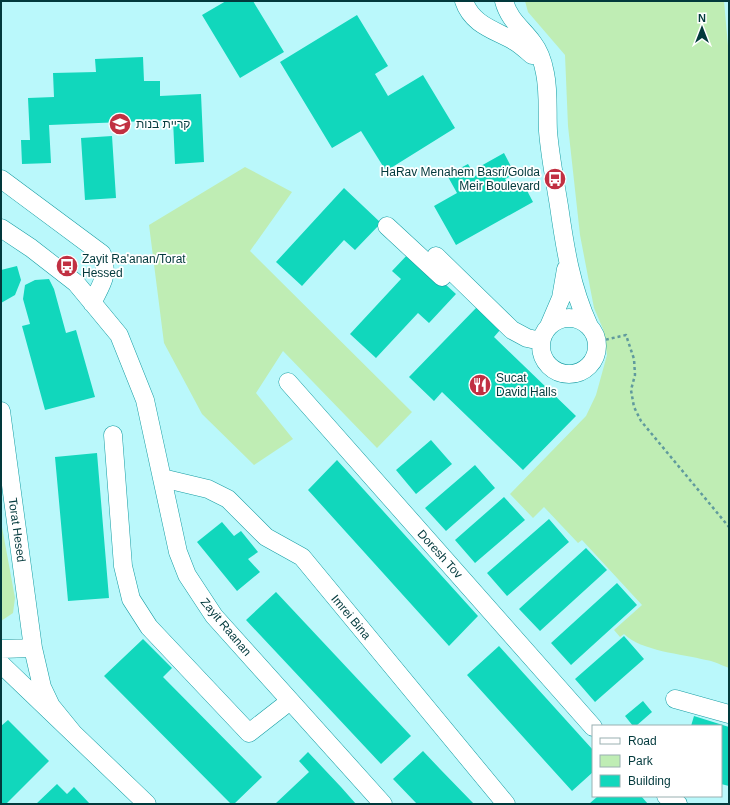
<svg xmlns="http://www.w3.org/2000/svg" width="730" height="805" viewBox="0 0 730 805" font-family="Arial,'Noto Sans Hebrew',sans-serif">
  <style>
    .green { fill: #bfedb4 }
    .building { fill: #11d7bc }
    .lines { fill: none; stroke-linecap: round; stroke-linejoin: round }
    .minor-casing { stroke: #169da3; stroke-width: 19 }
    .path { stroke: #609a9d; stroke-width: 2.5; stroke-dasharray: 3 3; stroke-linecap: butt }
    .minor { stroke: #fff; stroke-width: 18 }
    .labels { text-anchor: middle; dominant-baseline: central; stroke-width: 3.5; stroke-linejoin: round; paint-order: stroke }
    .poi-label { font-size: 12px; fill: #02393c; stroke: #fff; text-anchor: start }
    .street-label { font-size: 12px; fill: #02393c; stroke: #fff }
  </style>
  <rect width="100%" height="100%" fill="#baf8fb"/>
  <!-- green -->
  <path class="green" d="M525,1h199l5,56v611c-8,-3 -15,-7 -23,-8 -24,-6 -65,-9 -82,-26l-4,3 -6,-7 28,-25 -60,-65 -4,3 -34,-36 -11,11 -23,-24 76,-78 10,-21 11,-40 -4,-26 -9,-21 -14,-73 -12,-109 -3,-71 -37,-43z
    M245,167l47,25 -42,59 162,161 -35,36 -94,-97 -27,42 37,46 -39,26 -52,-51 -38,-71 -15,-118z
    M2,527l13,71 -2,15 -12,8z"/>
  <!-- building -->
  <path class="building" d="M226,1h27l31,51 -44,26 -38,-63z
    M357,15l31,51 -13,8 13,22 35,-21 32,53 -69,43 -25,-40 -29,17 -52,-86z
    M143,57l1,24h16v15l41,-2 3,68 -29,2 -2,-44 -124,5 2,38 -29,1 -1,-24h9l-2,-42 26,-1 -1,-24 43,-1 -1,-13z
    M112,136l4,62 -31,2 -4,-62z
    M504,153l11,21 -10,5 5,9 12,-7 11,21 -77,43 -22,-39 23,-13 -10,-18 21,-11 7,12 7,-4 -3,-5z
    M344,188l37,35 -26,27 -11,-10 -42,46 -26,-24z
    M410,252l46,42 -27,29 -11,-10 -42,45 -26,-24 51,-55 -9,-8z
    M17,266l4,14 -6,15 -14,8v-33z
    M49,279l5,10 12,44 10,-3 19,67 -50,13 -23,-84 8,-2 -7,-25 2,-14 10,-5z
    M477,307l23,23 -6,7 82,79 -53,54 -81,-78 -8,9 -25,-24z
    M431,440l21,24 -36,30 -20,-24z
    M97,453l12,145 -41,3 -13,-144z
    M337,460l141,156 -29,30 -141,-156z
    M475,465l20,23 -49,43 -21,-23z
    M504,497l21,23 -50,43 -20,-23z
    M549,519l20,23 -62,54 -20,-23z
    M222,522l12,14 7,-5 17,21 -10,7 12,13 -23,19 -40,-49z
    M586,548l21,22 -67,61 -21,-22z
    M617,583l20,22 -66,60 -20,-22z
    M276,592l135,144 -30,28 -135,-144z
    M624,636l20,23 -49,43 -20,-23z
    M143,639l29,29 -9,9 99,100 -28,27h-3l-127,-128z
    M499,646l94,104v22l-21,19 -105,-116z
    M643,701l9,11 -16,14h-3l-8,-10z
    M694,716l35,11v59l-8,-2v-58h-30z
    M8,720l41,41 -43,43h-5v-78z
    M423,751l17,18 34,35h-57l-24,-25z
    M308,752l33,35 15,17h-81l34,-32 -10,-11z
    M57,784l10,10 7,-7 16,17h-54z
    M598,796h43l7,8h-59z"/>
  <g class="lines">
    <!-- minor casing -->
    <g class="minor-casing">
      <path id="minor" d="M464,1c8,24 31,29 50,40 7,4 12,9 18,14
        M504,1c5,19 18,27 29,42 7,9 10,19 12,30 4,19 2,39 3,58 2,25 7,50 11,75 6,42 12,81 30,120
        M1,179l101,75c7,22 0,29 -10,49
        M387,226l55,51
        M1,228l30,20 45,35 43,52 26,65 33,152 9,23 27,41 169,188
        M436,256l76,74 15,8 14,3
        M541 346a28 28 0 1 1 56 0a28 28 0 1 1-56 0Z
        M549,326l12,-28 5,-29
        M288,382l305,345
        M1,411l32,237 9,39 9,19 22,27
        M113,435l10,131 8,33 18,28 100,106 41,-32
        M162,478l46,11 20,10 38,38 36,20 204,247
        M1,649l32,-1
        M1,664l146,140
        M675,699l54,15
        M666,796l12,8"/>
    </g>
    <!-- path -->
    <path class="path" d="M600,341l26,-6 8,24 1,16 -4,15 3,17 7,14 88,106"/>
    <!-- minor -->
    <use href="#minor" class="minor"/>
  </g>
  <!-- icons -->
  <defs>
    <g id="school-disc" transform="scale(1.15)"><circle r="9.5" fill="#c13042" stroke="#fff"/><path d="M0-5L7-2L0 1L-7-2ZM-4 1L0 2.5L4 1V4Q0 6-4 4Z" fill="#fff"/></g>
    <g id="bus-disc" transform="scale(1.15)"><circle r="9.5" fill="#c13042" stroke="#fff"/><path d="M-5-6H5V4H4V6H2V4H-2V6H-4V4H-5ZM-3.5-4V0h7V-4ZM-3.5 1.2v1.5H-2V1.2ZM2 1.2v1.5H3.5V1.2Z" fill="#fff"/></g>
    <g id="restaurant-disc" transform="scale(1.15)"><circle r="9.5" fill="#c13042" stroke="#fff"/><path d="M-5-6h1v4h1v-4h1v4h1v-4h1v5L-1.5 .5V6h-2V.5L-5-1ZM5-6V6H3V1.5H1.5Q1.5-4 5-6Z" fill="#fff"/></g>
  </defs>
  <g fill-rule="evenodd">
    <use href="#school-disc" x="120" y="124"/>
    <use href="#bus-disc" x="555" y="179"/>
    <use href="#bus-disc" x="67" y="266"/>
    <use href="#restaurant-disc" x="480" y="385"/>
  </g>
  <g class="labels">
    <!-- poi labels -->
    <g class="poi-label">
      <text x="136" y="124">קריית בנות</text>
      <text x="540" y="172" text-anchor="end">HaRav Menahem Basri/Golda<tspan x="540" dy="14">Meir Boulevard</tspan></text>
      <text x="82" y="259">Zayit Ra'anan/Torat<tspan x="82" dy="14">Hessed</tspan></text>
      <text x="496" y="378">Sucat<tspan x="496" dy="14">David Halls</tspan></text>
    </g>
    <!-- street labels -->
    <g class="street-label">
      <text transform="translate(17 530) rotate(82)">Torat Hesed</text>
      <text transform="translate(440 554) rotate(48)">Doresh Tov</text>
      <text transform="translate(351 617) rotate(50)">Imrei Bina</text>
      <text transform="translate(226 627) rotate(50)">Zayit Raanan</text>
    </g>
  </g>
  <!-- border -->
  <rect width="730" height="805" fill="none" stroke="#02393c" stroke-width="4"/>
  <!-- legend -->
  <rect x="592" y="725" width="130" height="72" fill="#ffffff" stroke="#9ab0b1"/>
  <rect x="600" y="738" width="20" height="6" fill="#ffffff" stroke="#9ab0b1"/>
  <text x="628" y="745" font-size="12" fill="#02393c">Road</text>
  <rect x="600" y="755" width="20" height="12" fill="#bfedb4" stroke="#9ab0b1"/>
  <text x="628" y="765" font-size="12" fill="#02393c">Park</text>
  <rect x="600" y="775" width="20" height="12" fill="#11d7bc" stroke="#9ab0b1"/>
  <text x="628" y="785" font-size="12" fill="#02393c">Building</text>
  <!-- north arrow -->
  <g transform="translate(702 28)" stroke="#ffffff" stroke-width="3" paint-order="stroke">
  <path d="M0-3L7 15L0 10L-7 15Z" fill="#02393c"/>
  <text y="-6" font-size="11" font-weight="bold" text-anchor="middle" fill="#02393c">N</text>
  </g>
</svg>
